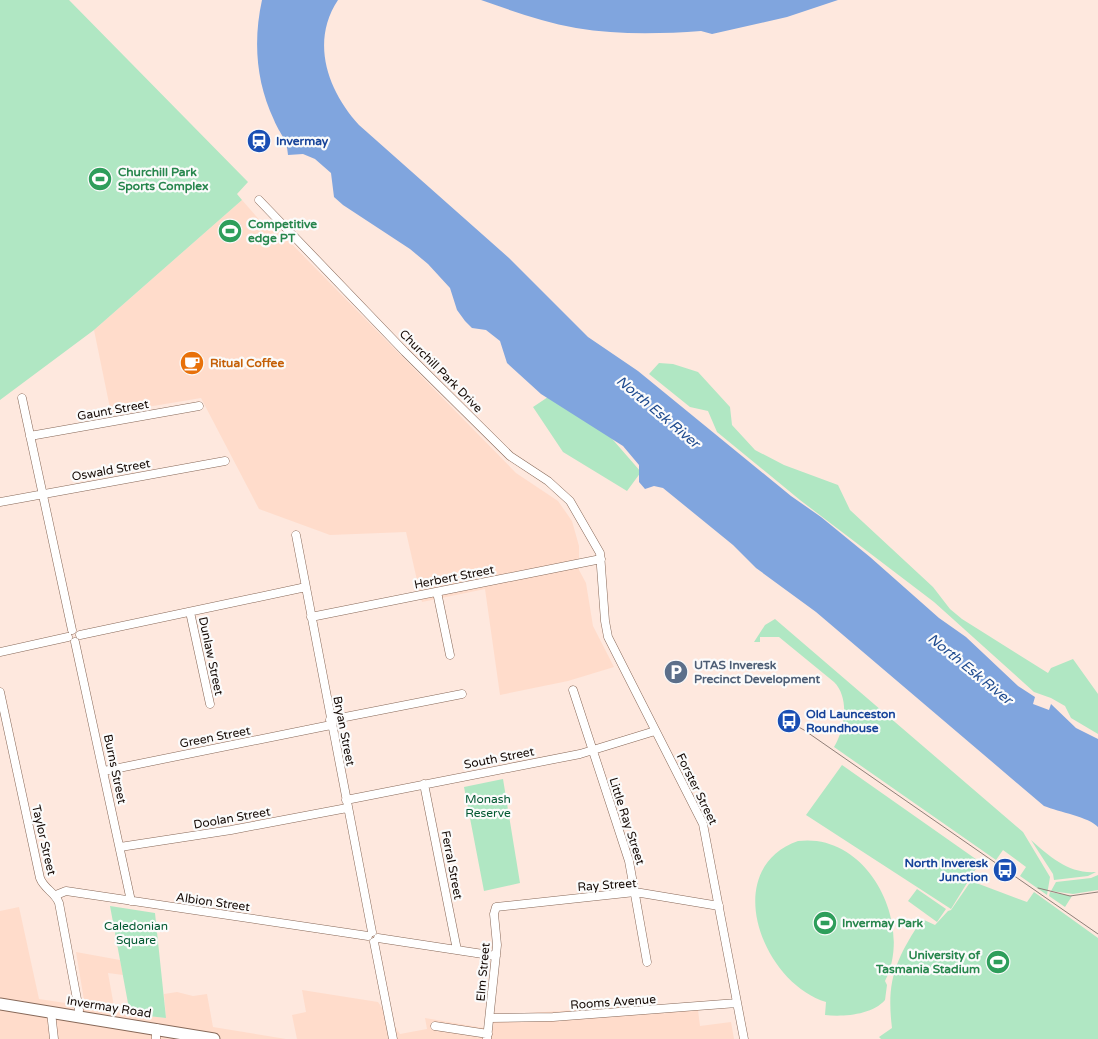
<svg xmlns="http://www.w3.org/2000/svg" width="1098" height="1039" viewBox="0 0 1098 1039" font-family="'Varela Round',sans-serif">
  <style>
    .built { fill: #ffdccb }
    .green { fill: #b0e7c3 }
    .water { fill: #80a5de }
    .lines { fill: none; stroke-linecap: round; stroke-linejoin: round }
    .street-casing { stroke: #876858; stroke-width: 9 }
    .secondary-casing { stroke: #876858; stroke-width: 13 }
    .street { stroke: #fff; stroke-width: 8 }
    .secondary { stroke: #fff; stroke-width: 11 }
    .tram { stroke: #907f78; stroke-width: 1 }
    .labels { text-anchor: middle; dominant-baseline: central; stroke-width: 4.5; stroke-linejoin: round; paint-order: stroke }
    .transit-label { font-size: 12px; font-weight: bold; fill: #164399; stroke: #fbfbfb; text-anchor: start }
    .leisure-label { font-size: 12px; font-weight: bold; fill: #27864d; stroke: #fbfbfb; text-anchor: start }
    .food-label { font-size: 12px; font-weight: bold; fill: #c56008; stroke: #fbfbfb; text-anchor: start }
    .street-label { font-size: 12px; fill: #140904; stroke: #fbfbfb }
    .service-label { font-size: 12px; font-weight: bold; fill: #4e5e75; stroke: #fbfbfb; text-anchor: start }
    .park-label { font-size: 12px; fill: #015831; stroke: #fbfbfb }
    .water-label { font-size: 14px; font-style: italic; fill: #1f4b8f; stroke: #fbfbfb }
  </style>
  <rect width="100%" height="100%" fill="#fee8de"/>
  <!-- built -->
  <path class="built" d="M242,200l27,31h10l237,242 42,28 14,20 7,25v24l7,13 7,43 21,41 -46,14 -68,14 -15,-106 -63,13 -16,-70 -76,3 -71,-26 -58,-111 -90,15 -17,-83z
    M19,907l20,92 46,7 -9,-54 44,8 3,15 -15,-2 7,39 51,6 -2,-24 13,-2 16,4 14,-2 6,33 73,12h-286v-128z
    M302,990l76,12 22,32 27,-5 -2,-11 59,10 12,-13 194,-12 8,7 2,16 31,-4 3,17h-437l-5,-24 14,-3z"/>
  <!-- green -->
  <path class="green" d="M0,0h69l179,182 -11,12 5,6 -148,130 -94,70z
    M659,363l14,1 25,8 32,35 2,18 23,25 29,15 54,20 12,25 83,77 17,22 12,10 86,54 3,-5 22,-9 25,35v40l-27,-16 -6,-12 -14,-8 -17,-6 -100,-90 -134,-102 -83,-68 -9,-21 -18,-4 -41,-33z
    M551,395l56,38 34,39 -14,19 -64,-39 -30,-45z
    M775,619l248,213 27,45 -3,18 -27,-19 6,-9 -23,-17 -7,10 -162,-113c11,-18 16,-49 0,-65l-55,-45h-19v5h-6l11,-17z
    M842,765l138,97 -29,47 -145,-94z
    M503,779l17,104 -36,8 -20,-104z
    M1031,840c19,17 38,34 65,32l-8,4 -34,4 -1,-6z
    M798,841c70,-9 116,83 87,140l2,4 -2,15c-13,15 -42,17 -60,15l1,-13c-64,-19 -107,-133 -28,-161z
    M1098,875v15l-25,4 -22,-3 5,-9 35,-4z
    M971,881l56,21 7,-10 64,46v101h-217l-2,-2 13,-9c-6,-48 4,-69 30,-109l13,6 13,-14 3,-1z
    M917,889l29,20 -9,13 -29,-21z
    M1050,892l22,4 -7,11 -16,-11z
    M110,906l45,7 11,105 -36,-4z"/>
  <!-- water -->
  <path class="water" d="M262,0h76c-28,42 -10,91 21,125l150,133 79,79 50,34 153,125 30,21 49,40 69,61 27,19 52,49 17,11 -2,7 16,6 2,-6 25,24 22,11v88c-9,-10 -39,-15 -54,-21l-228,-194 -60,-44 -23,-23 -70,-57 -9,-2 -9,3 -6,-7v-17l-16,-19 -82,-52 -34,-31 -7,-22 -14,-11 -14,-2 -7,-7 -8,-11 -7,-22 -22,-24 -18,-15 -67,-44 -9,-8 -3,-24 -16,-14 -12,-5 -15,1c-1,-17 -8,-20 -14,-35 -18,-38 -21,-79 -12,-120z
    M481,0h357l-51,17 -75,17 -11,-3c-41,3 -84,4 -125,-3 -33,-6 -64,-17 -95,-28z"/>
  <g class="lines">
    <!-- street casing -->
    <g class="street-casing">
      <path id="street" d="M259,200l146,152 105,104 38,25 22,20 30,52 5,68 3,16 95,187 41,215
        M22,398l50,232
        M30,436l169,-30
        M0,502l225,-41
        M296,535l76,397
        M437,592l13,63
        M190,612l20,92
        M311,617l290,-58
        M80,635l226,-48
        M75,642l56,259
        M0,652l68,-15
        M573,690l56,171 18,101
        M0,692l40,186c4,11 15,14 19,25l20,107 -1,7
        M330,720l132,-26
        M104,771l227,-46
        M424,784l33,166
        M346,800l234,-46 75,-23
        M120,847l111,-17 116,-22
        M56,895l10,-4 302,45
        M378,938l118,18
        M374,942l19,97
        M51,1012l3,27
        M490,1018l63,-1 184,-14
        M435,1026l53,8
        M156,1028v11
        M487,1039l10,-94 -3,-31 2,-7 139,-15 84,14"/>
    </g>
    <!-- secondary casing -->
    <g class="secondary-casing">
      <path id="secondary" d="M0,1004l214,35"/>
    </g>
    <!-- street -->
    <use href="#street" class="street"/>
    <!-- secondary -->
    <use href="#secondary" class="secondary"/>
    <!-- tram -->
    <path class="tram" d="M784,719l20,11 294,204
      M1038,888l32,8 28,-4"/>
  </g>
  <!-- icons -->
  <defs>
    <g id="station-disc" transform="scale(1.25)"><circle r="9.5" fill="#1a4fb4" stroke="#fbfbfb"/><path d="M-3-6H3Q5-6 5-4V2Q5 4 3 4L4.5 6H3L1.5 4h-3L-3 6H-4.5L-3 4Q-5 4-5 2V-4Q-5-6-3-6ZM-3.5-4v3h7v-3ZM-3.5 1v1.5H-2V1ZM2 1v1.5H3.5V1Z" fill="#fff"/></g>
    <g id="stadium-disc" transform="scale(1.25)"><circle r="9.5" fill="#2e9e5b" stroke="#fbfbfb"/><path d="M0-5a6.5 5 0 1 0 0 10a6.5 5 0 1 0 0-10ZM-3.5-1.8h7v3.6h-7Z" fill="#fff"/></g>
    <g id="cafe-disc" transform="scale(1.25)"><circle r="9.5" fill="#e8710a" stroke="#fbfbfb"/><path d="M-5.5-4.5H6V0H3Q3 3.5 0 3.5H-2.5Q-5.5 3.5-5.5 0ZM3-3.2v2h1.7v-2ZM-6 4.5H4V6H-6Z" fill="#fff"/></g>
    <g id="parking-disc" transform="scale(1.25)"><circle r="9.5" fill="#5c6f8a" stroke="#fbfbfb"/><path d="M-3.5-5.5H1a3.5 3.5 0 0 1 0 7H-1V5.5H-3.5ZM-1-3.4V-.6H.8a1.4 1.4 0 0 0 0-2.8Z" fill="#fff"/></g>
    <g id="bus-disc" transform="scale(1.25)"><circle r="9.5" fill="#1a4fb4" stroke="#fbfbfb"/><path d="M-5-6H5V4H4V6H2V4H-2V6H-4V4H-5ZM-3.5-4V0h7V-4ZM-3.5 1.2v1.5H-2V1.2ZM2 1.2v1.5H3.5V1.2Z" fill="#fff"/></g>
  </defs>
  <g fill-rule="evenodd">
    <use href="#station-disc" x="259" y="141"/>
    <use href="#stadium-disc" x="100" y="179"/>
    <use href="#stadium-disc" x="230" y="231"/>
    <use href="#cafe-disc" x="192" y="363"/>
    <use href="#parking-disc" x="676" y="672"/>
    <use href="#bus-disc" x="789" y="721"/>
    <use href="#bus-disc" x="1005" y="870"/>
    <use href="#stadium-disc" x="825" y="923"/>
    <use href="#stadium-disc" x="998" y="962"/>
  </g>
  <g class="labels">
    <!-- transit labels -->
    <g class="transit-label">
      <text x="276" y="141">Invermay</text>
      <text x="806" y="714">Old Launceston<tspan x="806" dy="14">Roundhouse</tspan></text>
      <text x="988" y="863" text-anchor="end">North Inveresk<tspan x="988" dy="14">Junction</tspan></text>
    </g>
    <!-- leisure labels -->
    <g class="leisure-label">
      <text x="118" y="172">Churchill Park<tspan x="118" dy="14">Sports Complex</tspan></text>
      <text x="248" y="224">Competitive<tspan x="248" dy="14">edge PT</tspan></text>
      <text x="842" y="923">Invermay Park</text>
      <text x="980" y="955" text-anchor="end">University of<tspan x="980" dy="14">Tasmania Stadium</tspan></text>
    </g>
    <!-- food labels -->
    <g class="food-label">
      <text x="210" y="363">Ritual Coffee</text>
    </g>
    <!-- street labels -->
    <g class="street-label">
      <text transform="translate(441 371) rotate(45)">Churchill Park Drive</text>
      <text transform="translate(113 410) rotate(-10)">Gaunt Street</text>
      <text transform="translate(111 470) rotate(-10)">Oswald Street</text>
      <text transform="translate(454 577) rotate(-11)">Herbert Street</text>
      <text transform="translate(211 656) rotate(78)">Dunlaw Street</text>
      <text transform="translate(344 731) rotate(79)">Bryan Street</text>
      <text transform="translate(215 737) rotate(-11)">Green Street</text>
      <text transform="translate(499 758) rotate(-11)">South Street</text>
      <text transform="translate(115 769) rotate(78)">Burns Street</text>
      <text transform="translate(697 789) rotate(64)">Forster Street</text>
      <text transform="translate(232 818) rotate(-10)">Doolan Street</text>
      <text transform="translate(627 821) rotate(72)">Little Ray Street</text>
      <text transform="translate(44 840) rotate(77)">Taylor Street</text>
      <text transform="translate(452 865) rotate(79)">Ferral Street</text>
      <text transform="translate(607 885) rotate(-4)">Ray Street</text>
      <text transform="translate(213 902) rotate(8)">Albion Street</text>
      <text transform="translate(483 972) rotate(-85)">Elm Street</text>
      <text transform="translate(613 1002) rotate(-4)">Rooms Avenue</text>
      <text transform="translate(109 1007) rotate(9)">Invermay Road</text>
    </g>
    <!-- service labels -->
    <g class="service-label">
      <text x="694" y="665">UTAS Inveresk<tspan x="694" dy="14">Precinct Development</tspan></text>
    </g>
    <!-- park labels -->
    <g class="park-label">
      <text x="488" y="799">Monash<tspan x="488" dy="14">Reserve</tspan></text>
      <text x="136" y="926">Caledonian<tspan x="136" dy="14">Square</tspan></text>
    </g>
    <!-- water labels -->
    <g class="water-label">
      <text transform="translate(658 412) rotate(40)">North Esk River</text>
      <text transform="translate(970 669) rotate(39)">North Esk River</text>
    </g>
  </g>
</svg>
